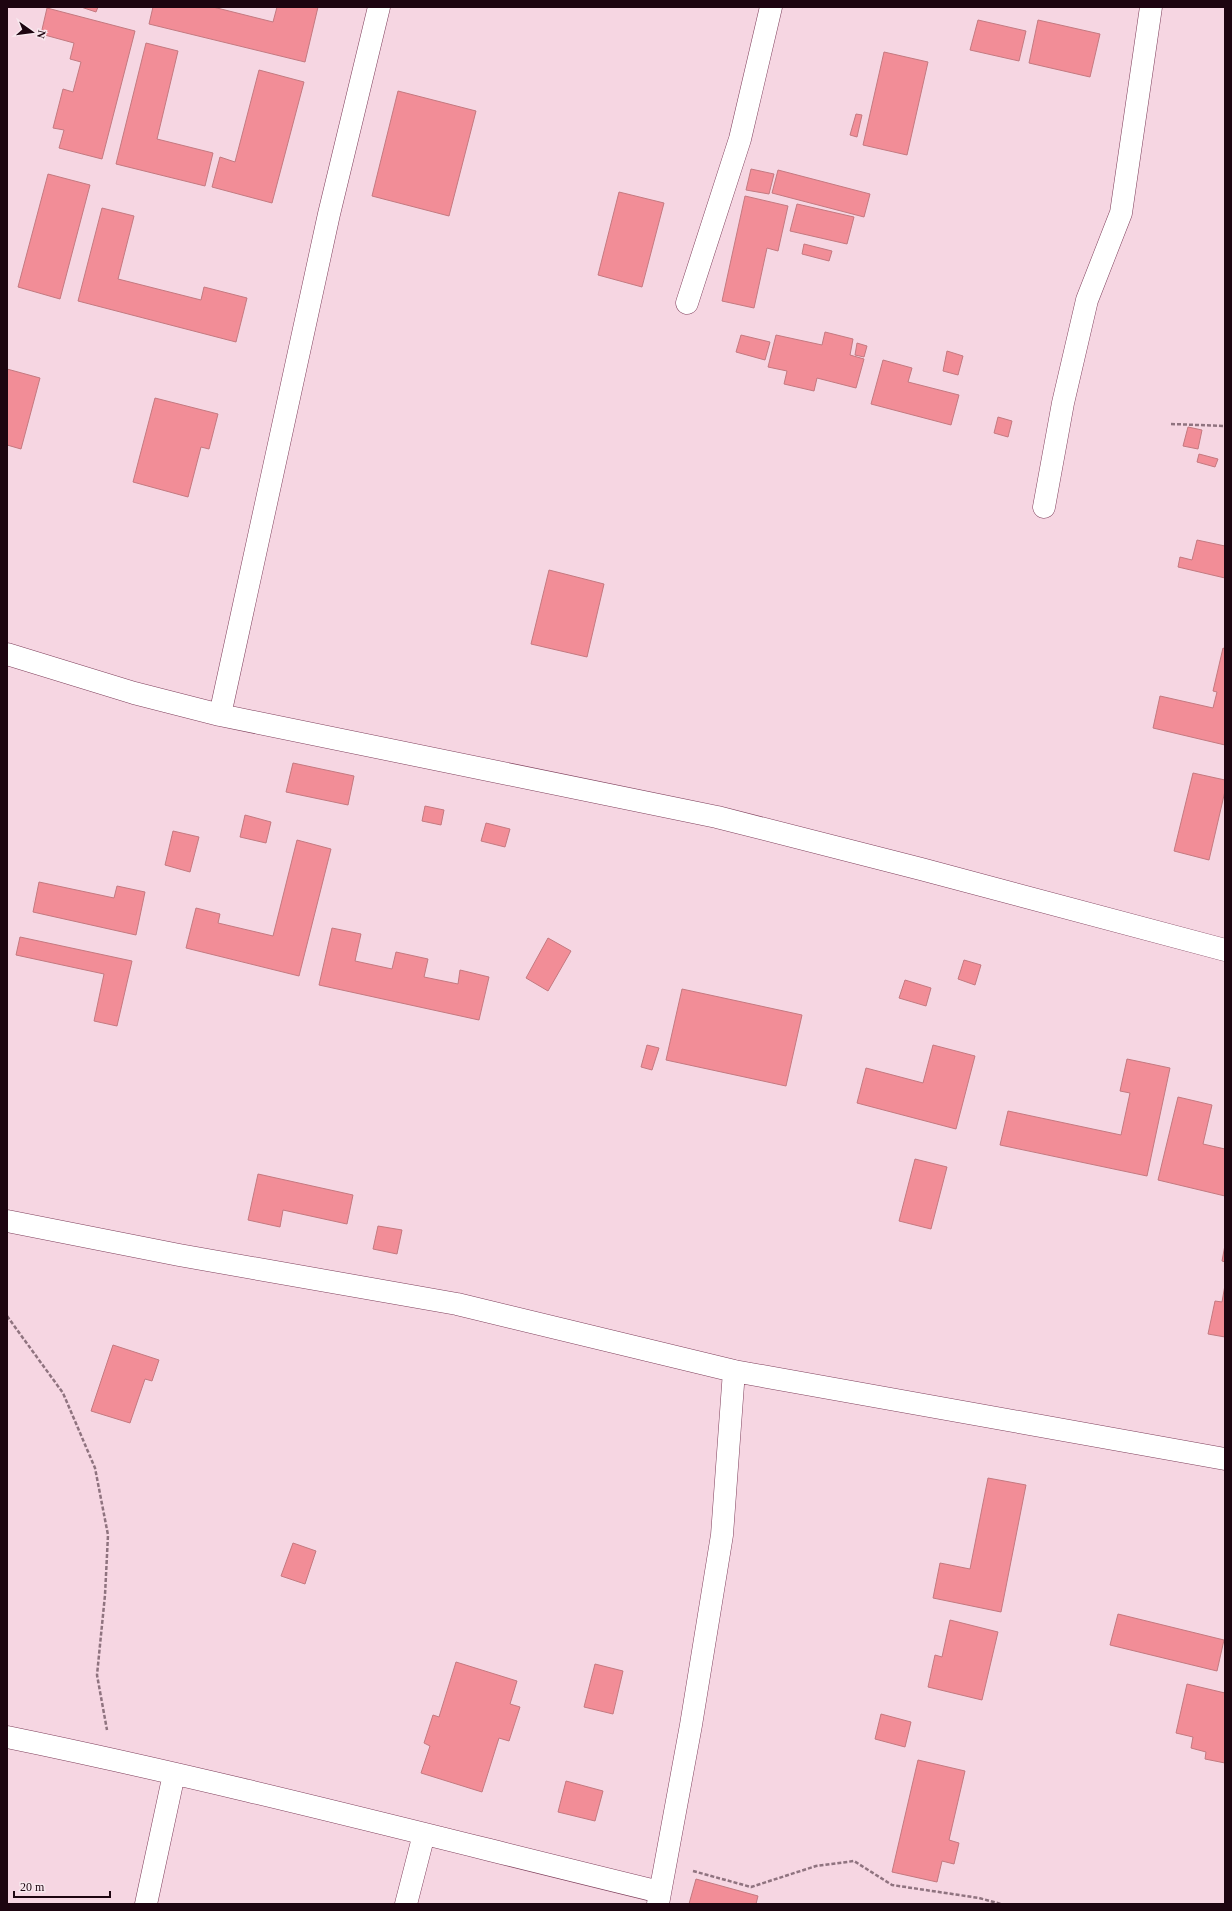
<svg xmlns="http://www.w3.org/2000/svg" width="1232" height="1911" viewBox="0 0 1232 1911" font-family="Georgia,serif">
  <style>
    .building { fill: #f28d97; stroke: #c47980 }
    .lines { fill: none; stroke-linecap: round; stroke-linejoin: round }
    .street-casing { stroke: #7f405c; stroke-width: 23 }
    .path { stroke: #8f737f; stroke-width: 2.5; stroke-dasharray: 4 2; stroke-linecap: butt }
    .street { stroke: #fff; stroke-width: 22 }
  </style>
  <rect width="100%" height="100%" fill="#f6d6e2"/>
  <!-- building -->
  <path class="building" d="M81,7h17l-2,5z
    M153,7h60l60,15 4,-15h41l-13,55 -156,-38z
    M47,8l88,23 -33,128 -43,-11 5,-18 -11,-2 10,-39 10,3 8,-30 -11,-3 4,-16 -33,-9z
    M978,20l48,11 -7,30 -49,-11z
    M1038,20l62,14 -10,43 -61,-14z
    M146,43l32,8 -21,88 56,14 -8,33 -89,-22z
    M884,52l44,10 -21,93 -44,-10z
    M259,70l45,12 -32,121 -60,-16 8,-30 15,5z
    M398,91l78,20 -27,105 -77,-20z
    M856,114l6,1 -5,22 -7,-2z
    M751,169l23,5 -5,20 -23,-4z
    M778,170l92,24 -6,23 -92,-24z
    M48,174l42,11 -30,114 -42,-12z
    M619,192l45,11 -22,84 -44,-12z
    M745,196l43,10 -10,45 -11,-3 -13,60 -32,-7z
    M797,204l57,13 -7,27 -57,-13z
    M102,208l32,8 -16,63 83,21 3,-13 43,11 -11,44 -158,-41z
    M804,244l28,7 -3,10 -27,-7z
    M825,332l28,7 -3,16 14,4 -8,29 -39,-10 -3,13 -30,-7 3,-13 -19,-4 8,-32 46,10z
    M741,335l29,7 -5,18 -29,-8z
    M857,343l10,3 -3,11 -9,-2z
    M947,351l16,5 -5,19 -15,-4z
    M883,360l29,8 -4,14 51,13 -8,30 -80,-21z
    M7,369l33,9 -19,71 -14,-4z
    M155,398l63,16 -9,35 -8,-2 -13,50 -55,-15z
    M998,417l14,4 -4,16 -14,-4z
    M1188,427l14,3 -4,19 -15,-3z
    M1199,454l19,5 -3,8 -18,-5z
    M1197,540l28,6v32l-47,-11 2,-10 12,3z
    M549,570l55,14 -17,73 -56,-13z
    M1223,648l2,1v96l-72,-17 7,-32 53,12 4,-16 -4,-1z
    M293,763l61,13 -6,29 -62,-13z
    M1193,773l32,7v11l-16,69 -35,-9z
    M425,806l19,4 -3,15 -19,-4z
    M245,815l26,7 -5,21 -26,-6z
    M486,823l24,6 -5,18 -24,-6z
    M173,831l26,6 -9,35 -25,-7z
    M297,840l34,9 -32,127 -113,-28 10,-40 24,6 -2,9 55,13z
    M39,882l75,16 3,-12 28,6 -9,43 -103,-23z
    M332,928l29,6 -6,27 37,8 4,-17 32,7 -4,18 34,7 2,-14 29,7 -10,43 -160,-35z
    M20,937l112,24 -15,65 -23,-5 10,-47 -88,-19z
    M548,938l23,13 -23,40 -22,-13z
    M964,960l17,5 -6,20 -17,-6z
    M905,980l26,8 -5,18 -27,-8z
    M682,989l120,26 -16,71 -120,-26z
    M647,1045l12,3 -7,22 -11,-3z
    M933,1045l42,11 -19,73 -99,-26 9,-35 57,15z
    M1127,1059l43,9 -23,108 -147,-31 8,-34 113,24 9,-42 -10,-2z
    M1178,1097l34,8 -9,39 22,5v47l-67,-16z
    M915,1159l32,8 -16,62 -32,-8z
    M258,1174l95,21 -6,29 -64,-14 -3,17 -32,-7z
    M378,1226l24,4 -5,24 -24,-5z
    M1225,1245v17l-3,-1z
    M1225,1285v52l-17,-3 7,-33 7,1z
    M113,1345l46,15 -7,21 -7,-2 -15,44 -39,-12z
    M988,1478l38,7 -25,127 -68,-14 7,-35 30,6z
    M293,1543l23,8 -11,33 -24,-8z
    M1118,1614l106,26 -7,31 -107,-26z
    M950,1620l48,12 -16,68 -54,-13 7,-32 7,2z
    M456,1662l61,19 -7,23 10,3 -11,34 -10,-3 -17,54 -61,-19 9,-27 -6,-3 9,-28 6,2z
    M595,1664l28,7 -10,43 -29,-7z
    M1187,1684l38,9v70l-20,-4 1,-7 -15,-4 2,-11 -17,-4z
    M881,1714l30,8 -6,25 -30,-8z
    M918,1760l47,11 -16,69 10,3 -5,21 -12,-3 -5,21 -45,-10z
    M566,1781l37,10 -8,30 -37,-9z
    M696,1879l62,17 -2,8h-67z"/>
  <g class="lines">
    <!-- street casing -->
    <g class="street-casing">
      <path id="street" d="M687,303l53,-164 31,-132
        M1044,507l19,-104 24,-103 34,-87 30,-206
        M7,654l127,39 86,22 497,102 204,52 304,81
        M220,715l109,-501 50,-207
        M7,1221l172,34 278,49 277,67 491,88
        M7,1737c219,45 435,102 653,155
        M146,1904l28,-130
        M406,1904l18,-70
        M658,1904l33,-179 31,-190 12,-164"/>
    </g>
    <!-- path -->
    <path class="path" d="M1171,424l54,2
      M7,1316l56,77 32,75 13,67 -3,60 -8,80 10,55
      M693,1871l58,16 65,-21 38,-5 38,24 87,13 22,6"/>
    <!-- street -->
    <use href="#street" class="street"/>
  </g>
  <!-- border -->
  <rect width="1232" height="1911" fill="none" stroke="#1d0510" stroke-width="16"/>
  <!-- north arrow -->
  <g transform="translate(32 32) rotate(104)" stroke="#f8e8ee" stroke-width="3" paint-order="stroke">
  <path d="M0-3L7 15L0 10L-7 15Z" fill="#1d0510"/>
  <text y="-6" font-size="11" font-weight="bold" text-anchor="middle" fill="#1d0510">N</text>
  </g>
  <!-- scale -->
  <path d="M14 1891v6h96v-6" fill="none" stroke="#1d0510" stroke-width="2"/>
  <text x="20" y="1891" font-size="12" fill="#1d0510" stroke="#f8e8ee" stroke-width="3" paint-order="stroke">20 m</text>
</svg>
